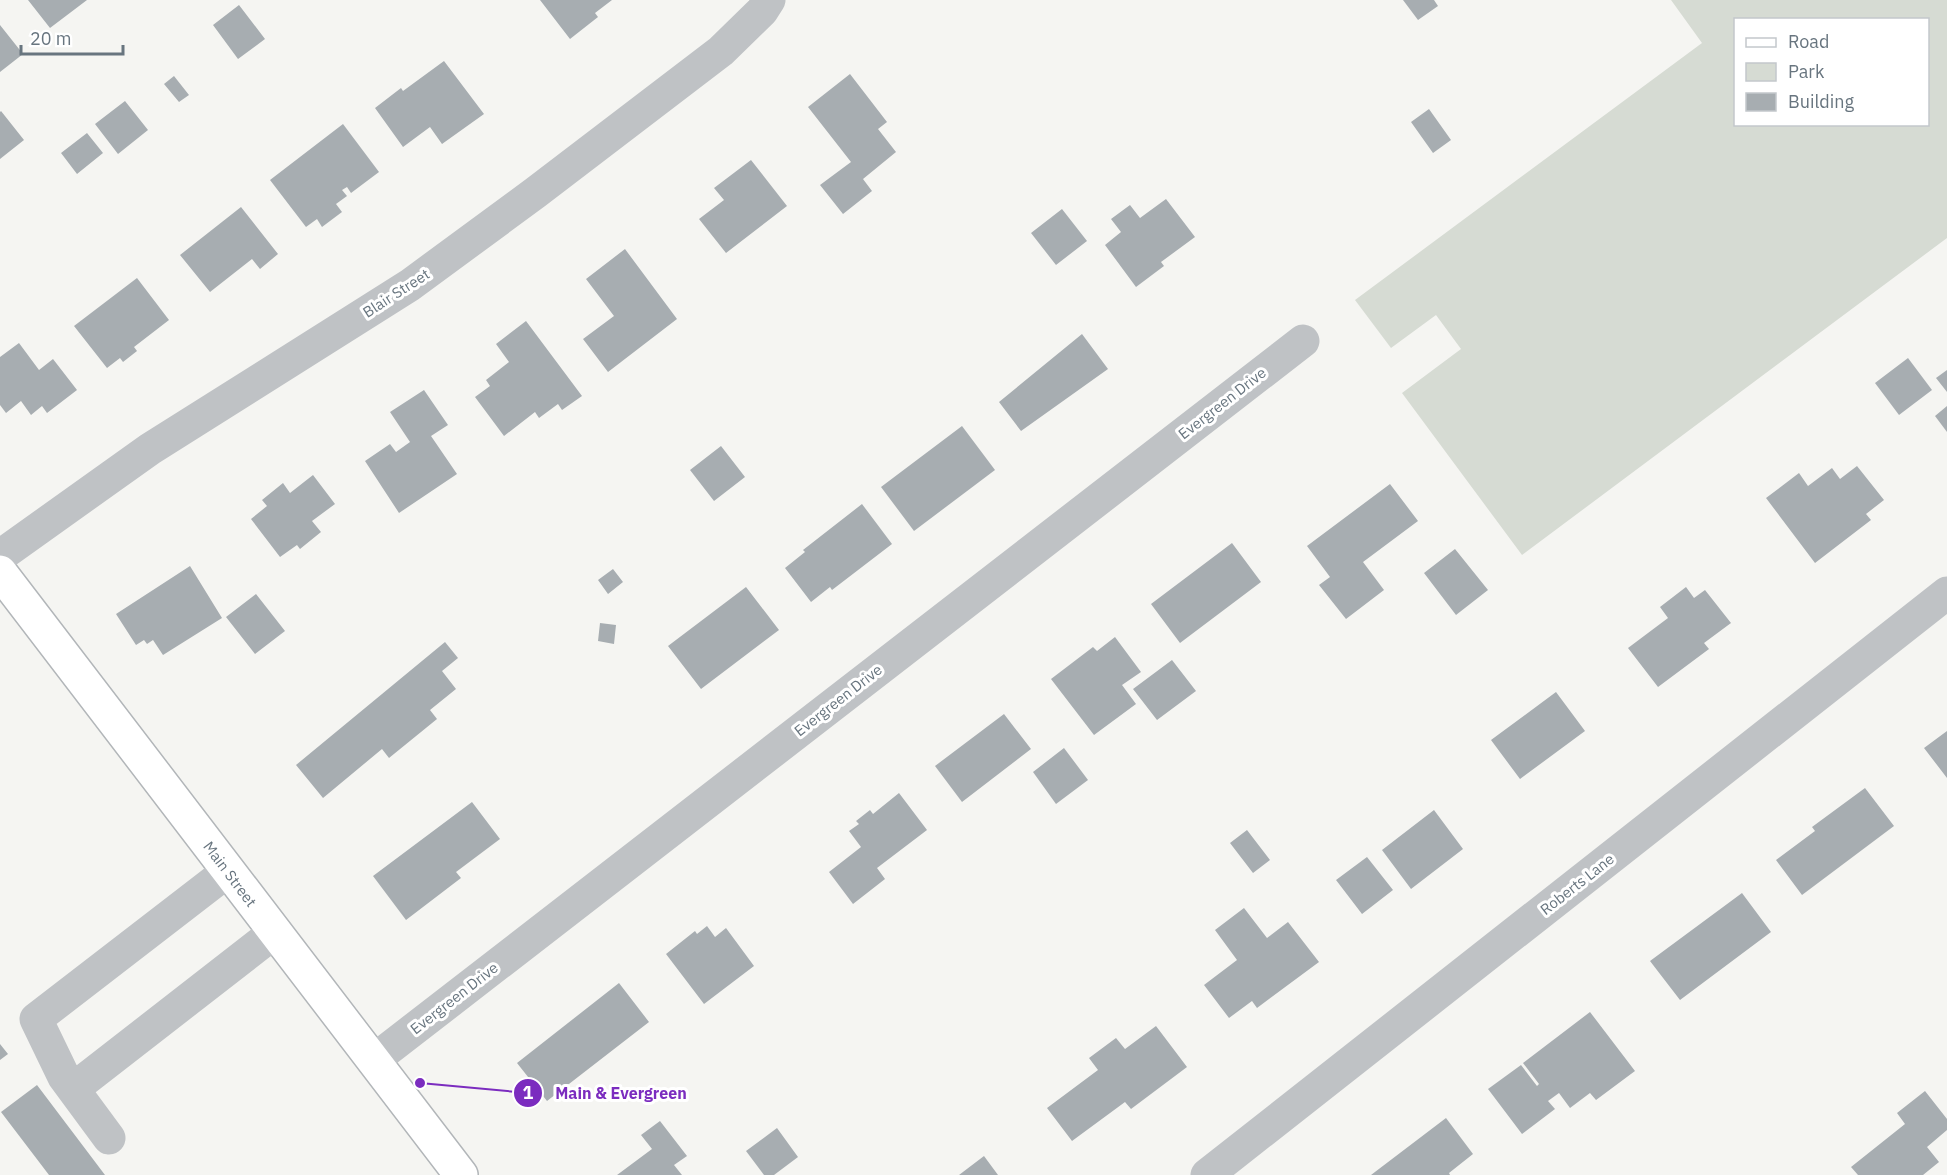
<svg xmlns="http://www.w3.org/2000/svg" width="1947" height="1175" viewBox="0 0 1947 1175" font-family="'IBM Plex Sans',sans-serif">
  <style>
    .green { fill: #d6dbd3; fill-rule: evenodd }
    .building { fill: #a7adb1 }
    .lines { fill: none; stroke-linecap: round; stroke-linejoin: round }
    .major-casing { stroke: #b2b6b9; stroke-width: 36 }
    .minor { stroke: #bfc2c5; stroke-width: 33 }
    .major { stroke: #fff; stroke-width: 33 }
    .labels { text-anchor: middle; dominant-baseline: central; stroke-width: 6; stroke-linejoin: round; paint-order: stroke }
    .street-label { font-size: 15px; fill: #68757f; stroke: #fff }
    .leader { fill: none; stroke: #7b2cbf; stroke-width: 2 }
    .callout-dot { fill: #7b2cbf; stroke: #fff; stroke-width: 2 }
    .mark-label { font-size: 18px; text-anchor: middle; font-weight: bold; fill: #fff }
    .callout-label { font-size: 16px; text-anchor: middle; font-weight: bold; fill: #7b2cbf; stroke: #fff; stroke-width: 6; stroke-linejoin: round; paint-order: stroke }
  </style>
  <rect width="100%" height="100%" fill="#f5f5f2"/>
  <!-- green -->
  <path class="green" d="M1671,0h276v238l-425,317 -120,-162 59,-44 -25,-34 -45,33 -36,-48 347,-257zM1736,20h192v104h-192z"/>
  <!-- building -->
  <path class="building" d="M28,0h59l-37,28z
    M540,0h72l-17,13 3,4 -28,22z
    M1403,0h31l4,6 -20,14z
    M239,5l26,34 -27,20 -25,-34z
    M0,25l23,29 -23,18z
    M444,61l40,53 -42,30 -12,-17 -27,20 -28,-39 26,-20 2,3z
    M850,74l37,48 -9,7 18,23 -33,27 9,12 -29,23 -23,-29 31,-23 -43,-55z
    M174,76l15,19 -10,7 -15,-18z
    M125,101l23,29 -30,24 -23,-30z
    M1429,109l22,31 -18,13 -22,-31z
    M1,111l23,29 -24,19v-47z
    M343,124l36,48 -28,21 -4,-6 -5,3 5,6 -11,8 6,8 -20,15 -5,-8 -11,8 -36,-47z
    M87,133l16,20 -26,21 -16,-21z
    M751,160l36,46 -61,47 -27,-34 25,-19 -10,-12z
    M1166,199l29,38 -34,25 3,4 -28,21 -31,-42 16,-13 -10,-13 19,-14 10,13z
    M241,207l37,47 -18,15 -8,-10 -42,33 -30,-37z
    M1062,209l25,32 -31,24 -25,-32z
    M625,249l52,70 -69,53 -25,-33 31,-23 -28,-37z
    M137,278l32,42 -35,27 3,4 -14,11 -3,-4 -13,10 -33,-42z
    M526,321l56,75 -20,14 -4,-6 -19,14 -4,-6 -31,24 -29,-39 15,-11 -4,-6 23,-18 -13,-18z
    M1082,334l26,35 -87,62 -22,-29z
    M19,343l20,27 14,-11 24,31 -30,23 -5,-7 -11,9 -10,-14 -15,12 -6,-8v-48z
    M1908,358l24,32 -33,25 -24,-32z
    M1947,370v22l-11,-14z
    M424,390l24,35 -17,11 26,38 -58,39 -34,-52 25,-17 6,8 14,-10 -20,-30z
    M1947,406v26l-12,-16z
    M962,426l33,44 -81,61 -33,-44z
    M721,446l24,31 -31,24 -24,-31z
    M1857,466l27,34 -18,14 5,6 -56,43 -49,-65 33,-25 9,13 24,-18 8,11z
    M313,475l22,29 -23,17 9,11 -21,17 -3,-4 -17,12 -29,-38 16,-13 -5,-6 21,-17 7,10z
    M1390,484l28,37 -55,41 21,28 -38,29 -27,-34 11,-8 -23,-31z
    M862,504l30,40 -60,46 -2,-3 -19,15 -26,-34 20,-16 -2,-2z
    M1232,543l29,39 -81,61 -29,-39z
    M1455,549l33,41 -32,25 -32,-42z
    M190,566l32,52 -59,37 -10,-15 -6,4 -3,-4 -8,5 -20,-31z
    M613,569l10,13 -15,12 -10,-14z
    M746,587l33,43 -78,59 -33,-43z
    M1686,587l8,11 11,-8 26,33 -27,20 5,6 -51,38 -30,-39 40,-30 -8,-11z
    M256,594l29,37 -30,23 -29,-37z
    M600,623l16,2 -2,19 -16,-3z
    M1115,637l26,35 -19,13 14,19 -42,31 -43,-56 42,-32 4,4z
    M445,642l13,16 -16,13 14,18 -26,21 7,9 -48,39 -7,-9 -59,49 -27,-33z
    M1172,660l24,31 -39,29 -24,-31z
    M1556,692l29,39 -65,48 -29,-39z
    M1004,714l27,35 -69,53 -27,-36z
    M1947,731v47l-23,-30z
    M1064,748l24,32 -32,24 -23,-32z
    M1865,788l29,38 -92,69 -26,-35 39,-29 -3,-4z
    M899,793l28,37 -50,38 8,11 -32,25 -24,-32 32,-25 -12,-16 10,-7 -3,-3 14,-11 3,4z
    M472,802l28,37 -44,33 5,6 -55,42 -33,-44z
    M1434,810l29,39 -52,40 -29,-39z
    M1247,830l23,30 -17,13 -23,-30z
    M1367,857l26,33 -31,24 -26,-34z
    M1742,893l29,39 -91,68 -30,-39z
    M1244,908l23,30 21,-16 31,40 -62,46 -5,-7 -23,17 -25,-33 33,-25 -22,-30z
    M707,926l8,11 11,-9 28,38 -50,38 -38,-50 29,-23 2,3z
    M619,983l30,39 -102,79 -30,-38z
    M1590,1012l45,59 -39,29 -6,-7 -20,15 -11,-15 -11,8 7,8 -33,25 -34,-45 33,-24 16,21 2,-2 -16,-21z
    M1156,1026l31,41 -56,42 -6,-7 -53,39 -25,-33 51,-38 -9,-12 27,-20 9,11z
    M0,1044l8,10 -8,6z
    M37,1085l68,90h-56l-48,-63z
    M1925,1091l22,28v11l-20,17 12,15 -16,13h-65l-7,-8 54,-43 -8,-11z
    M1446,1118l27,36 -24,19 1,2h-79z
    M660,1121l27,35 -13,9 8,10h-65l35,-26 -11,-14z
    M777,1128l21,29 -24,18h-10l-18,-24z
    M984,1156l14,19h-39z"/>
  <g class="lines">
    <!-- major casing -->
    <g class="major-casing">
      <path id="major" d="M0,572l461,603"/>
    </g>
    <!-- minor -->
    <path class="minor" d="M0,556l150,-107 260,-164 125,-92 186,-142 41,-40 7,-11
      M374,1060l929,-719
      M73,1089l202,-157
      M109,1138l-45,-61 -28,-58 192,-148
      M1207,1175l740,-582"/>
    <!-- major -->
    <use href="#major" class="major"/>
  </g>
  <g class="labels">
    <!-- street labels -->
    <g class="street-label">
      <text transform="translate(396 293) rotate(-33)">Blair Street</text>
      <text transform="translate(1222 403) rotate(-38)">Evergreen Drive</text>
      <text transform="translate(838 700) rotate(-38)">Evergreen Drive</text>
      <text transform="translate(230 874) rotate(53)">Main Street</text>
      <text transform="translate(1577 884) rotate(-38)">Roberts Lane</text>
      <text transform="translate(454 998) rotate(-38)">Evergreen Drive</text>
    </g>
  </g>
  <!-- callouts -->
  <path class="leader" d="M420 1083L528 1093"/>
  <g class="callout-dot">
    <circle cx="420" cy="1083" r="6"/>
    <circle cx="528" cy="1093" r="15"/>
  </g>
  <g class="mark-label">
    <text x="528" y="1099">1</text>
  </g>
  <g class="callout-label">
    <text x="621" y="1099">Main &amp; Evergreen</text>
  </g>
  <!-- legend -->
  <rect x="1734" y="18" width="195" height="108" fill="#ffffff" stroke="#c3c8cc" stroke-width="1.5"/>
  <rect x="1746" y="38" width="30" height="9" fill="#ffffff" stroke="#c3c8cc" stroke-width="1.5"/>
  <text x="1788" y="48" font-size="18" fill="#68757f">Road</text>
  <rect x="1746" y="63" width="30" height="18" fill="#d6dbd3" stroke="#c3c8cc" stroke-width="1.5"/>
  <text x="1788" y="78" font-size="18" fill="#68757f">Park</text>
  <rect x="1746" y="93" width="30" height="18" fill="#a7adb1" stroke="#c3c8cc" stroke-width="1.5"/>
  <text x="1788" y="108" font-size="18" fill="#68757f">Building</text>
  <!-- scale -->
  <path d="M21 45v9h102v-9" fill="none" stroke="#68757f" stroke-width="3"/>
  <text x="30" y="45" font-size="18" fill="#68757f" stroke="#ffffff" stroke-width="4.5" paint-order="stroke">20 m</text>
</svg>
